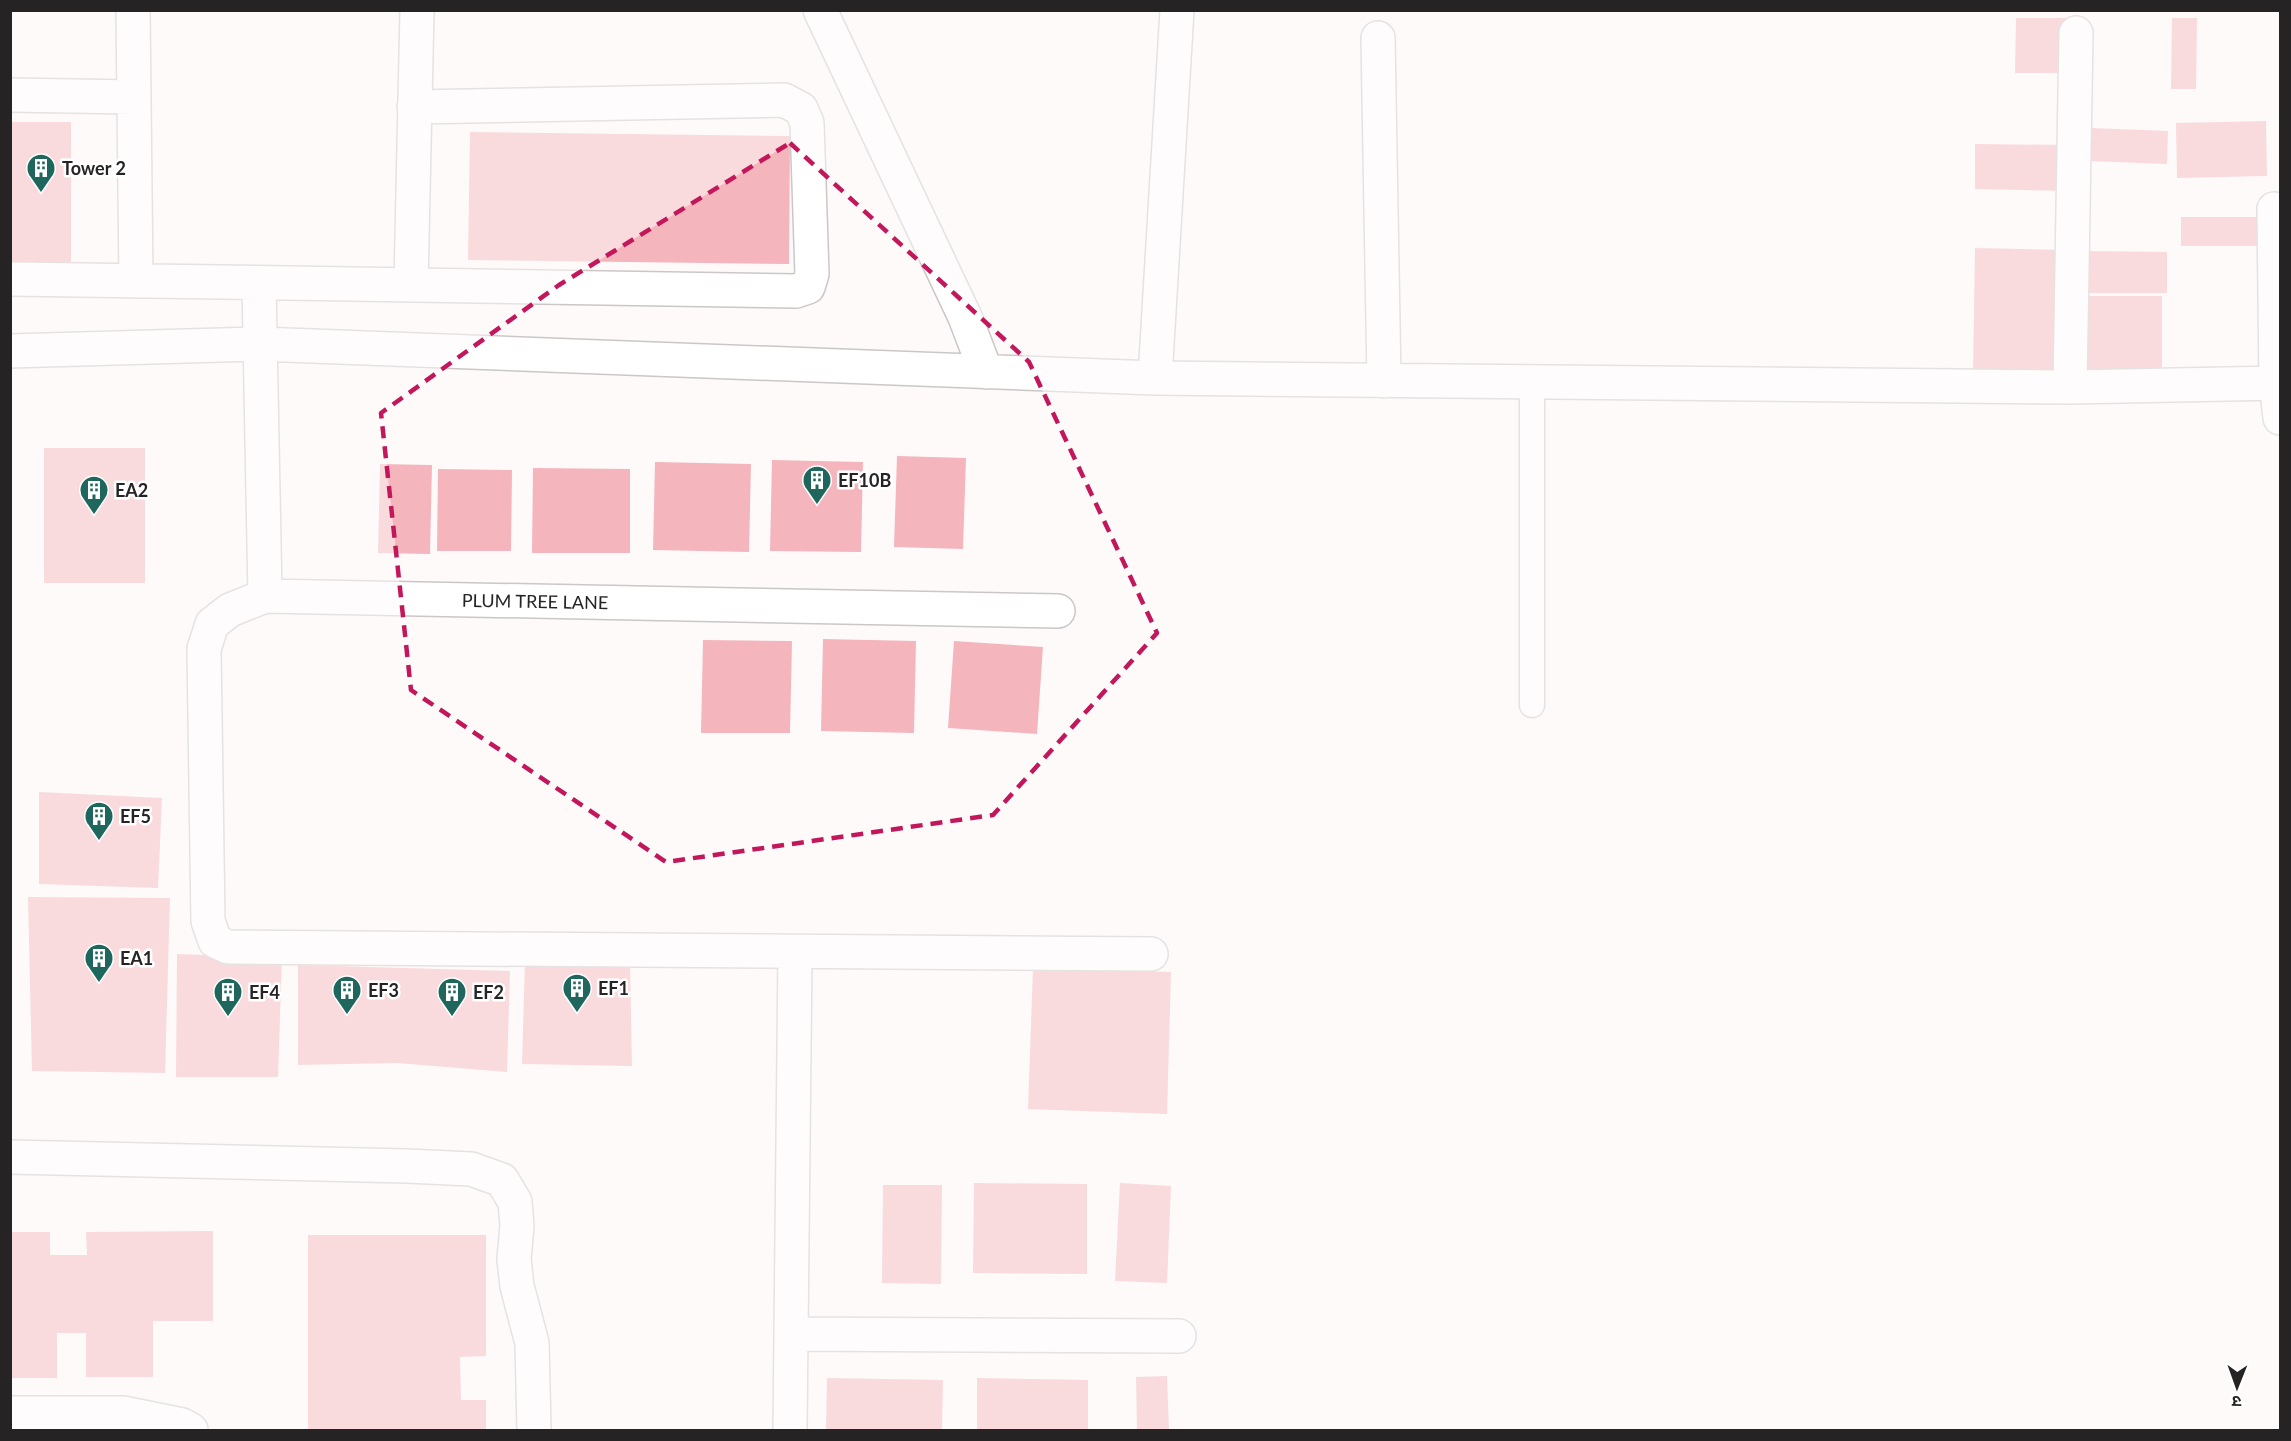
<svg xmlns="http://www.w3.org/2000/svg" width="2291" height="1441" viewBox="0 0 2291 1441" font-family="Lato,'Noto Sans Devanagari',sans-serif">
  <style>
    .building { fill: #f4b5bc }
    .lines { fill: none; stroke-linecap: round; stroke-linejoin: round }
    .service-casing { stroke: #cdc6c6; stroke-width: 27 }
    .minor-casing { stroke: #cdc6c6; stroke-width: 36 }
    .service { stroke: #fff; stroke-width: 24 }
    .minor { stroke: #fff; stroke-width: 33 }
    .marked { fill: none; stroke: #c2185b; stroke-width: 4.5; stroke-dasharray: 12 8; stroke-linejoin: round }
    .labels { text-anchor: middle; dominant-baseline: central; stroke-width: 5; stroke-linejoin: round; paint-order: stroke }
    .poi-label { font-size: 18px; font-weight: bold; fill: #252323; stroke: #fff; text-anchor: start }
    .street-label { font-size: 18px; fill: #252323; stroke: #fff }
  </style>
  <rect width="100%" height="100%" fill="#fefafa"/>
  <!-- building -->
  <path class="building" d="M2016,18h53l-1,55h-53z
    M2172,18h25l-1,71h-25z
    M2266,121l1,55 -90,2 -1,-55z
    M10,122h61v142h-61z
    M2091,128l77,3 -1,33 -78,-3z
    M470,132l320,4 -1,128 -321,-4z
    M1975,144l92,1 -1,46 -91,-2z
    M2181,217h83v29h-83z
    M1975,248l89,2 -3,125 -88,-2z
    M2081,251l86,1v41h-87z
    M2080,296h82v74h-82z
    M44,448h101v135h-101z
    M897,456l69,2 -3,91 -69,-2z
    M772,460l91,2 -2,90 -91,-1z
    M655,462l96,2 -2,88 -96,-2z
    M380,464l52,1 -2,89 -52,-1z
    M533,468l97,1v84h-98z
    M438,469l74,1 -1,81h-74z
    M823,639l93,2 -2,92 -93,-2z
    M703,640l89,1 -2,92h-89z
    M954,641l89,6 -6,87 -89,-6z
    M39,792l123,6 -4,90 -119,-4z
    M28,897l142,1 -5,175 -133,-2z
    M177,954l105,4 -4,119h-102z
    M525,960l105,2 2,104 -110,-2z
    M298,965l212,6 -3,101 -110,-9 -99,2z
    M1033,968l138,4 -4,142 -139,-5z
    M974,1183l113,1v90l-114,-1z
    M1120,1183l51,3 -4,97 -52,-2z
    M883,1185h59l-1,99 -59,-1z
    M213,1231v90h-60v56h-67v-44h-29v45h-47v-146h40v23h37l-1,-23z
    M308,1235h178v121l-26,1 1,43h25v30h-178z
    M1167,1376l2,54h-32l-1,-53z
    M827,1378l116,2 -1,50h-116z
    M977,1378l111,2v50h-111z"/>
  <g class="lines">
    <!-- service casing -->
    <g class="service-casing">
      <path id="service" d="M1532,705v-323"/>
    </g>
    <!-- minor casing -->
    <g class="minor-casing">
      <path id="minor" d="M133,10l3,271
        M820,10l145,307 21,55
        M1378,38l6,343
        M10,95l123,2
        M2274,209l2,174 4,35
        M10,279c262,4 524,7 786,12l12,-4 4,-13 -5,-151 -6,-14 -17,-9 -370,7
        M411,283l6,-273
        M259,284l6,312 793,15
        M10,351l250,-7 895,34 915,9 210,-4
        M1155,378l22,-368
        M2070,387l6,-354
        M265,596l-35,14 -18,14 -8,25 4,272 7,20 13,6 923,7
        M10,1157l397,9 64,3 31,11 13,22 2,24 -3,33 3,27 15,57 2,87
        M792,1334l387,2
        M10,1413h113l59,12 9,5
        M790,1430l5,-478"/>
    </g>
    <!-- service -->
    <use href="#service" class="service"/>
    <!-- minor -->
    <use href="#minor" class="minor"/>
  </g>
  <!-- marked area -->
  <path d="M0 0H2291V1441H0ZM790,143l239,219 128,271 -164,182 -327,47 -255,-172 -30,-277 178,-128z" fill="#fefafa" fill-opacity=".55" fill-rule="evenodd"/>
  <path class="marked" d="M790,143l239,219 128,271 -164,182 -327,47 -255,-172 -30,-277 178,-128z"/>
  <!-- icons -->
  <defs>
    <g id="building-pin" transform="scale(1.5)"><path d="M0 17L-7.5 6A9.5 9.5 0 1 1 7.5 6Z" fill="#1f675d" stroke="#fff"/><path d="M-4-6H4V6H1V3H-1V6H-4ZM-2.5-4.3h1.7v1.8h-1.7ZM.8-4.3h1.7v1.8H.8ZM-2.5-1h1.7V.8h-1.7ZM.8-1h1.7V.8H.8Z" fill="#fff"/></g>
  </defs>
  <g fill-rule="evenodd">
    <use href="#building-pin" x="41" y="168"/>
    <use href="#building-pin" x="817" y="480"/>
    <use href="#building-pin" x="94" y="490"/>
    <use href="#building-pin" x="99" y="816"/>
    <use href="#building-pin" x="99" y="958"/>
    <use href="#building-pin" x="577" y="988"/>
    <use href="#building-pin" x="347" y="990"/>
    <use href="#building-pin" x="228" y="992"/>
    <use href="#building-pin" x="452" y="992"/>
  </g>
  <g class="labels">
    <!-- poi labels -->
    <g class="poi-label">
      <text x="62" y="168">Tower 2</text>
      <text x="838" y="480">EF10B</text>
      <text x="115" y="490">EA2</text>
      <text x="120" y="816">EF5</text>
      <text x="120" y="958">EA1</text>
      <text x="598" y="988">EF1</text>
      <text x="368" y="990">EF3</text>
      <text x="249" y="992">EF4</text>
      <text x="473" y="992">EF2</text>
    </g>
    <!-- street labels -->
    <g class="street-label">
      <text transform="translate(535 601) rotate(1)">PLUM TREE LANE</text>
    </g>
  </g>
  <!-- border -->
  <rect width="2291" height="1441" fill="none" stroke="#252323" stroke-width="24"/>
  <!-- north arrow -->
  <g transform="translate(2237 1387) rotate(181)" stroke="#ffffff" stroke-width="4.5" paint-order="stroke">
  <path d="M0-4.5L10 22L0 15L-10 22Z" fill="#252323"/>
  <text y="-9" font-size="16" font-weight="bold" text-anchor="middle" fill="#252323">उ</text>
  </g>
</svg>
